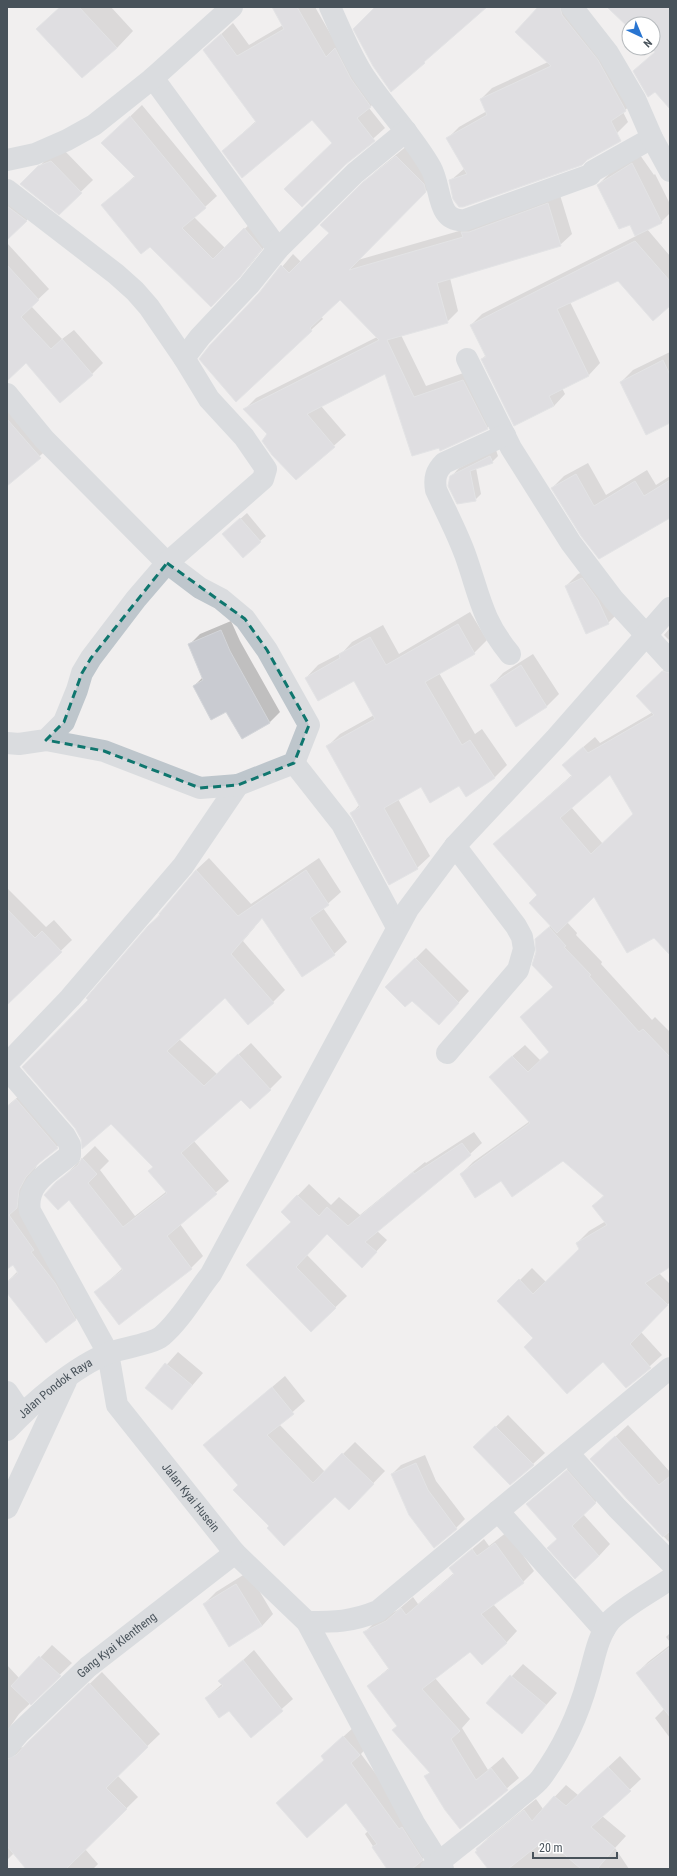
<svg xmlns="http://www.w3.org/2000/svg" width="677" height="1876" viewBox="0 0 677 1876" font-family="'Roboto Condensed',sans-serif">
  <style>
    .shadow { fill: #0003; fill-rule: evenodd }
    .building { fill: #c9cbd1; stroke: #d3d5d9; fill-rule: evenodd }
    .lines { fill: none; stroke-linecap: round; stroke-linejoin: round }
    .minor { stroke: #bec6cc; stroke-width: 22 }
    .marked { fill: none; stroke: #0f766e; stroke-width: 3; stroke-dasharray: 8 5; stroke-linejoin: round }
    .labels { text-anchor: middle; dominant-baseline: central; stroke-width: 4; stroke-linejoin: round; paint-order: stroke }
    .street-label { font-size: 12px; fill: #48525a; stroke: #fff }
  </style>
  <rect width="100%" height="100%" fill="#f1efef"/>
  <!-- shadow -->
  <path class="shadow" d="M60,7h51l22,24 -16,17 -80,-19z
    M274,7h41l23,40 44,48 -13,13 16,20 -39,35 -12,-20 -22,-24 -89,32 33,-30 -52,-71 29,-27 16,22 34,-20z
    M540,7h36l61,92 -14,13 5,10 -11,11 -167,48 15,-13 -17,-30 11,-11 28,-16 -6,-12 11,-11 56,-26z
    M142,105l75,91 -23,21 31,31 32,-31 16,19 -22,28 -28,30 -73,-48 -48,-41 33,-29 -20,-45z
    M408,145l29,35 -79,80 108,-31 94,-34 12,39 -12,11 -110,33 8,33 -11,11 -46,13 25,51 49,-17 24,48 -12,11 -47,22 -54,-77 -65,33 25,29 -50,44 -28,-45 -23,-25 11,-11 121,-61 -37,-39 -19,18 2,3 -12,11 -75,70 23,-106 34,-40 8,8 29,-29 -8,-8 54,-54z
    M63,149l30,31 -34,33 -20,-46 12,-13z
    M640,155l14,20 1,-1 15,30v9l-9,9 -14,7 23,27v48l-52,-24 -48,22 30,61 -11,12 -27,13 3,6 -11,12 -72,-47 4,-4 -15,-30 11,-11 154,-78 -5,-12 -33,-39 12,-12z
    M7,199l30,11 -30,29z
    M7,243l42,46 -18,17 31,33 12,-9 29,33 -11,11 -66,-12 -19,18z
    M670,352v70l-49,-40 12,-12z
    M7,396l44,50 -36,32 -8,-2z
    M496,450l2,6 -6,6 -16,6 5,26 -6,6 -26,-14v-7l10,-11z
    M588,463l18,32 41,-25 9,15 14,-9v40l-71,42 -47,-70 12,-12z
    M247,513l19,23 -6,5 -30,-13z
    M594,567l26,44 -12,12 -42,-37 12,-12z
    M470,612l17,28 -13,13 -35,20 36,61 7,-5 25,36 -13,13 -35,6 -38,2 -23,13 32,57 -13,12 -66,-54 9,-10 -32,-58 12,-12 34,-19 -20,-35 -48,-2 12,-13 25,-13 9,-10 31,-17 16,29z
    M231,621l9,20 40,71 -10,10 -28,16 -16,-28 -32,-24 9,-9 -13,-33 10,-10z
    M670,628v13l-6,-6z
    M533,654l26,40 -12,12 -30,19 -25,-40 11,-12z
    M670,664v289l-15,-17 -60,-41 -28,27 10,11 -1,2 26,27 -1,2 51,56 3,-3 15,15v234l-11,7 11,11v18l-29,30 21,23 -35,32 -24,-27 -69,-22 -35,-37 33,-33 14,14 35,-33 -4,-6 12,-12 17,-10 -12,-15 10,-11 -41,-36 -62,21 -40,-6 12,-12 57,-41 -28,-56 23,-20 15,15 10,-8 -29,-35 33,-31 -17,-34 -1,-12 15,-15 -13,-30 -44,-51 78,-69 3,-21 20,-17 5,6 53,-31 -16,-16zM610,773l24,41 -31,30 -32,-37z
    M209,858l42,46 68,-46 22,34 -18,16 24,34 -13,12 -71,-37 -20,24 42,49 -12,12 -48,-5 -46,42 38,35 34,-31 31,34 -12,12 -29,9 -48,42 36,41 -49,43 23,32 -12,12 -95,24 27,-24 -66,-85 38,-37 14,15 -9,9 35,46 32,-25 -13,-24 -65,-167 107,-130z
    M7,888l39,39 8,-7 18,20 -65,63z
    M426,948l43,43 -20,22 -62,-26z
    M30,1087l40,48 -33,30 -5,11 -2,18 58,113 -13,13 -68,-29v-9l11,-11 -11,-15v-150z
    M474,1132l8,11 -12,11 -93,77 10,9 -14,15 -46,-22 -20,22 40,41 -36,35 -63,-66 44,-44 -10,-9 27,-28 22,21 8,-8 21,18 65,-53 1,1z
    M178,1352l25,21 -31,36 -26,-21z
    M285,1376l20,25 -26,23 46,48 30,-30 30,29 -25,26 -25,-2 -65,31 -31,-41 -35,-40z
    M508,1415l37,38 -12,11 -58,-17z
    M628,1425l42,47v71l-43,-44 -36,-40z
    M425,1455l11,26 29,38 -9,9 -64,-54 9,-9z
    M579,1459l28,32 -24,23 27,30 -11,12 -41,-18 -30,-34z
    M507,1532l27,39 -11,11 -30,22 24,27 -11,12 -36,8 -35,27 35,41 -8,9 26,42 15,-13 16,21 -59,50 -34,-52 5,-5 -63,-85 21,-18 -24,-36 11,-11 22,-11 15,-13 5,7 36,-31 -4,-5 34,-29 5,7z
    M248,1572l25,42 -11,12 -58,-22 12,-12z
    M670,1633v9l-4,-5z
    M52,1645l20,18 -53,51 -12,17v-66l13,14z
    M670,1645v93l-15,-20 10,-10 -28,-35 11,-11z
    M254,1650l39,49 -42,37 -22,-27 -23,-11 16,-14 -2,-3z
    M523,1664l34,29 -35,39 -35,-29z
    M102,1672l58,62 -43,41 21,22 -53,52 13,15 -5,5h-66l-13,-16 -7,7v-121l10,9 7,-1z
    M354,1727l15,18 -8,9 71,95 -10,10 9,10h-43l-23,-35 3,-3 -46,-75z
    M620,1756l21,23 -39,37 24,20 -11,12 14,21h-140l-12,-20 11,-11 48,-39 7,10 23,-24 12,10z"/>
  <!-- building -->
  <path class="building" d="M60,7h19l38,41 -35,30 -46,-49z
    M272,7h25l29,50 9,-9 16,31 20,28 -14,11 18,23 -29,23 -44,43 -18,-18 48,-46 -20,-23 -70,58 -20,-27 34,-29 -53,-72 18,-16 16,22 47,-27z
    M375,7h112l-63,55 1,1 -34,29 -18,-26 -20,-37z
    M538,7h22l2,8 36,45 28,51 -15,10 10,20 -34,19 -5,5 -119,42h-4l-6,-8 -4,-19 18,-6 -21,-36 41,-23 -7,-16 71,-33 -36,-34z
    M607,7h63v102l-15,-17 -7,5 -15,-26 22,-19 -5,-4h3v-24h-24v4z
    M130,116l76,92 -24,20 31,31 31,-31 18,21 -22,28 -29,30 -61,-60 -9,7 -40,-49 34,-28 -34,-34z
    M396,156l28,28 2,8 -77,78 114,-33 -2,-5h8l79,-29 13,43 -124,37 11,40 -61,17 27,57 49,-17 25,49 -48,22 -1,-3 -27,8 -27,-82 -78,40 28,33 -39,33 -24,-25 -10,-14 5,-7 -24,-25 136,-69 -39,-40 -30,28 2,3 -76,71 -37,-43 11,-14 49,-52 22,-28 8,8 40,-40 -9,-8 43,-43z
    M51,161l31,32 -23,22 -39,-31 18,-18z
    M632,163l30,60 -27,13 -5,-11 -11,4 -22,-44z
    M7,206l20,15 -20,19z
    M635,241l35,40v25l-17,15 -35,-40 -61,28 32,67 -40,20 5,10 -40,20 -33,-67 5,-2 -16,-32z
    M7,265l32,35 -18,17 30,32 11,-10 31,36 -33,28 -34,-40 -19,18z
    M663,360l7,15v48l-24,12 -26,-53z
    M7,419l34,39 -34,28z
    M490,456l3,7 -23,8 6,30 -19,3 -9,-18 2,-10z
    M576,474l18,32 41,-25 9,15 26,-16v38l-71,41 -18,-23 -30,-48z
    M240,518l21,24 -18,16 -21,-24z
    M582,578l16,22 11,24 -23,10 -21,-48z
    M458,624l17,30 -50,28 37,63 8,-5 25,38 -29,19 -7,-11 -29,17 -9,-16 -37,21 34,61 -29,16 -39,-72 10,-6 -34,-61 49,-27 -21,-38 -36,20 -13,-23 35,-20 -1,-4 31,-17 16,28z
    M221,630l9,21 40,72 -28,16 -16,-27 -15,8 -18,-34 10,-6 -15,-36z
    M521,665l26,42 -31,20 -26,-42z
    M662,671l8,2v282l-16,-17 -27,15 -33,-56 -37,36 -28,-30 8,-8 -44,-51 79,-68 -10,-11 21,-18 5,6 66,-38 -18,-19zM610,775l23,39 -42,40 -31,-36z
    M196,870l42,46 68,-46 23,35 -19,13 25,37 -33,22 -40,-59 -31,36 43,49 -26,22 -23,-27 -58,53 37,35 34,-32 33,36 -21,19 -9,-9 -60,53 36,41 -50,42 25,33 -73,56 -25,-33 29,-22 -54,-70 -11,10 -14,-15 12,-13 22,-17 4,-7 15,16 -9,9 35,44 44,-34 -19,-22 5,-4 -42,-43 -29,25 -1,-10 -6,-11 -53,-61 66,-67 -2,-2 62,-72 12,-11 -1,-1z
    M7,909l28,29 7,-7 20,21 -55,53z
    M549,927l17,19 -2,1 27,28 -2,1 50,56 4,-3 27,28v210l-25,16 23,22 -38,39 21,24 -25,20 -23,-26 -36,32 -43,-47 9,-9 -36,-37 22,-22 14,15 46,-45 -3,-6 31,-18 -15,-19 12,-10 -41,-35 -51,36 -11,-16 -26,17 -15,-24 70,-51 -41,-46 23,-21 16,16 21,-20 -29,-35 33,-30 -21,-22 4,-13 -1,-13z
    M415,958l44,45 -20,22 -27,-24 -7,6 -20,-20z
    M16,1099l42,49 -19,15 -13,14 -7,13 -2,18 -8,7 25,35 -3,2 24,31 21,37 -30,23 -39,-50v-11l11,-9 -5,-8 -6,4v-162z
    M462,1143l9,12 -106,87 12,10 -15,16 -35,-34 -31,33 40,41 -25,24 -65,-67 45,-43 -10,-10 16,-17 22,21 8,-9 21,19 65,-54 1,2z
    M165,1363l27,22 -20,25 -27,-22z
    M272,1387l22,27 -27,21 46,48 29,-30 32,31 -25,26 -14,-13 -51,49 -17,-18 2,-2 -36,-36 5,-5 -35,-40z
    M495,1426l39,39 -24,20 -37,-38z
    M615,1436l44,49 11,-9v55l-7,6 -73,-78z
    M416,1463l12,27 29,39 -23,19 -25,-33 -18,-41z
    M567,1470l29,33 -24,23 27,30 -24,23 -28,-31 10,-9 -31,-35z
    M495,1543l29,40 -43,31 26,29 -25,22 -12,-13 -48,37 38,42 -9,8 25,41 15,-12 17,22 -48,39 -15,-19 -21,-34 6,-3 -38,-43 5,-4 -30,-40 22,-17 -26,-37 23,-11 15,-13 5,7 48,-41 -5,-6 23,-19 5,7z
    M236,1584l26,42 -33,21 -26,-43z
    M670,1647v70l-34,-44z
    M39,1656l22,20 -30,29 -20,-19z
    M243,1660l40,51 -32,27 -22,-27 -10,7 -14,-20 18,-12 -5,-5z
    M510,1675l36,30 -24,29 -36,-31z
    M89,1683l59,64 -42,41 21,21 -61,60h-40l-19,-23v-87l9,-4 12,-13z
    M343,1736l17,19 -9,8 48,66 3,-2 21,33 -11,9h-25l-15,-22 5,-3 -31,-41 -39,35 -31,-35 48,-43 -3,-4z
    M608,1767l23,24 -40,36 24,21 -18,21h-16l-35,-30 -38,30h-20l-13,-17 2,-1 -1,-2 48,-39 8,11 22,-25 12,10z"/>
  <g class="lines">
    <!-- minor -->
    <g class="minor">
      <path d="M330,7c10,22 19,45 32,66 21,33 50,61 69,95 11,20 5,55 34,52l125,-45 3,-4 59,-33"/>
      <path d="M572,7l36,46 27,46 17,39 18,33"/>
      <path d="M153,78l125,171"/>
      <path d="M7,160l28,-6 32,-14 27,-15 59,-47 79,-71"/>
      <path d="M7,190l109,84 19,17 14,16 35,51"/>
      <path d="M467,359l44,89 60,95 43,57 56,61"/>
      <path d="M7,394l37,45 123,124 33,25 21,11 24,20 22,31 42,75 -15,38 -56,22 -55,81 -113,132 -63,66"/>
      <path d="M505,435l-61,28c-8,8 -10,15 -8,27 10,22 22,44 30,67 14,40 16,63 44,97"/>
      <path d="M46,740l58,11 96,37 38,-3"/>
      <path d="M7,743l12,1 27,-4 18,-18 13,-32 5,-17 9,-15 45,-59 31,-36 96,-84 3,-10 -22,-32 -35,-38 -25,-41 16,-21 49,-52 29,-36 77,-76 51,-42"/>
      <path d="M294,763l48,61 55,103"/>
      <path d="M447,1053l71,-83 6,-21 -2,-12 -6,-11 -61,-80"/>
      <path id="s1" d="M7,1069l58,67 5,9v10c-19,16 -45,28 -40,56l78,142 9,52 118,148 72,69 107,201 29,46"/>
      <path d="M7,1392l15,22"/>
      <path id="s2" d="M7,1430c25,-27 68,-64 102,-77 13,-5 44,-9 53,-17 19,-16 33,-42 49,-62l197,-365 47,-63 101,-108 114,-130"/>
      <path d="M568,1453l49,55 53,54"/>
      <path d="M7,1508l59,-127"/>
      <path d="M498,1511l106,119"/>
      <path d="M307,1622c28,0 44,0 71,-11l292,-243"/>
      <path id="s3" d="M7,1747l12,-14 69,-66 147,-114"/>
      <path d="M431,1869c28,-24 58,-45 85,-69 8,-7 19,-14 25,-22 22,-30 37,-62 47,-98 6,-19 9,-43 22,-59 13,-14 43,-30 60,-42"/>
    </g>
  </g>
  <!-- marked area -->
  <path d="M0 0H677V1876H0ZM167,563l78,56 22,31 42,75 -15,38 -56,22 -38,3 -96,-37 -58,-11 18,-18 18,-49 9,-15z" fill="#f1efef" fill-opacity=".55" fill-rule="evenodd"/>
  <path class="marked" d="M167,563l78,56 22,31 42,75 -15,38 -56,22 -38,3 -96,-37 -58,-11 18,-18 18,-49 9,-15z"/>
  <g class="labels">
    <!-- street labels -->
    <g class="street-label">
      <text stroke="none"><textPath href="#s2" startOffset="64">Jalan Pondok Raya</textPath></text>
      <text stroke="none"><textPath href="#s1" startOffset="515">Jalan Kyai Husein</textPath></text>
      <text stroke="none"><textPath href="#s3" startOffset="150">Gang Kyai Klentheng</textPath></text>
    </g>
  </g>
  <!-- border -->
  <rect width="677" height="1876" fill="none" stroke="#48525a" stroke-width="16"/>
  <!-- north arrow -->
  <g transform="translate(641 36) rotate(136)"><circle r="19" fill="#ffffff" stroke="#b6babd"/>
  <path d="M0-3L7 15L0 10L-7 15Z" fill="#2975d1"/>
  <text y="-6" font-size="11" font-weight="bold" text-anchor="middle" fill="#48525a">N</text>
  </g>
  <!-- scale -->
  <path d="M533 1852v6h84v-6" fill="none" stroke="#48525a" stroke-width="2"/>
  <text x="539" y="1852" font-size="12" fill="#48525a" stroke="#ffffff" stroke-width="3" paint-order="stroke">20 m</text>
</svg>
